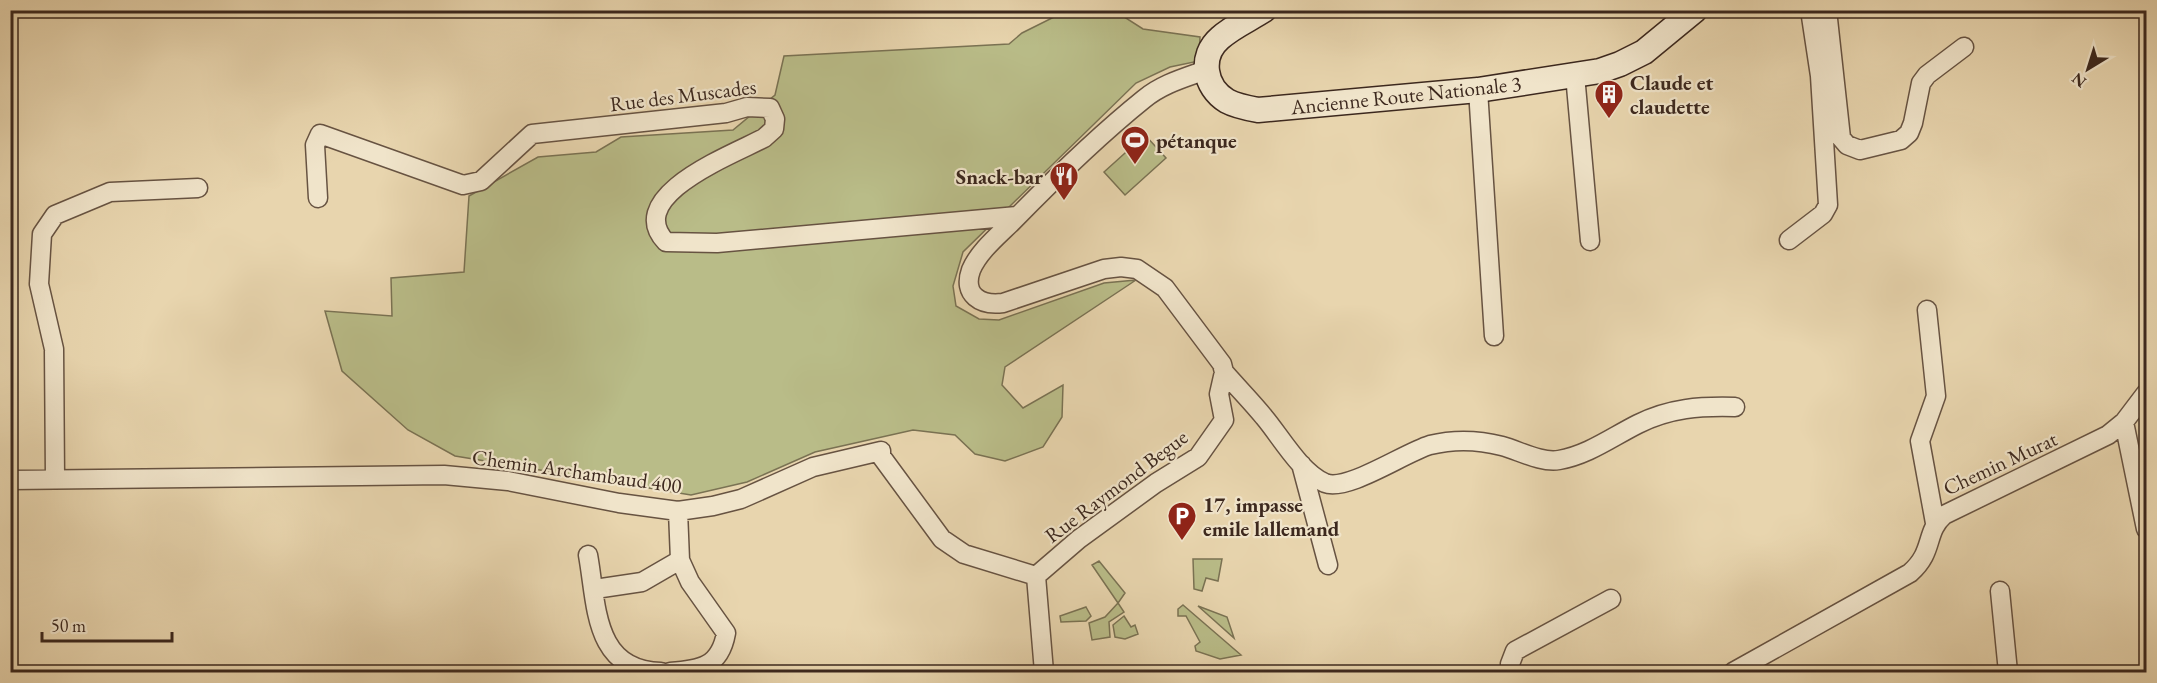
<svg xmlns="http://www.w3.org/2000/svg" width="2157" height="683" viewBox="0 0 2157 683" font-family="'EB Garamond',serif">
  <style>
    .green { fill: #b9bc88; stroke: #7a7253; stroke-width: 1.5 }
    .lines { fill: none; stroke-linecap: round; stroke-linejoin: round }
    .minor-casing { stroke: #675342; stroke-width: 21 }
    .secondary-casing { stroke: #3c281e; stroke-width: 27 }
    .minor { stroke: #f0e4ca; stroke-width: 18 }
    .secondary { stroke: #f0e4ca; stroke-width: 24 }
    .labels { text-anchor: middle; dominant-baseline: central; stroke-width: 4.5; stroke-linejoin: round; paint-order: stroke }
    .poi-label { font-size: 21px; font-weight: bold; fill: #3c281e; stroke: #f0e4ca; text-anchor: start }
    .street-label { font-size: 21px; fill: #3c281e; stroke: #f0e4ca }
  </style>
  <rect width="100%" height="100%" fill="#e8d5ae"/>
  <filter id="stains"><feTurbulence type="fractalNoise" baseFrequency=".00333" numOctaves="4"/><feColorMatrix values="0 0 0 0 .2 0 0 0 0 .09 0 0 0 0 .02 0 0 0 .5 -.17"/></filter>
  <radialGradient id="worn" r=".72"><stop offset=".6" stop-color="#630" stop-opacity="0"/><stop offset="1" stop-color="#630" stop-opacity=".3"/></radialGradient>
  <!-- green -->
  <path class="green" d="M1068,10l47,1 28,18 57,8 -1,24 -29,6 -34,16 -173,169 -10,34 3,20 23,13 20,1 105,-37 32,-3 -131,87 -3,18 21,23 40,-23 -1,32 -19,30 -38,14 -30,-7 -20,-19 -42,-5 -98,22 -68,30 -56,13 -236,-39 -47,-26 -66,-59 -17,-60 67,5 -1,-38 73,-6 5,-76 69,-39 58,-5 25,-15 112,-7 42,-35 9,-39 225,-12 13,-11z
    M1145,135l21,23 -41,37 -21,-23z
    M1193,559h29l-4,22 -12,-3 -4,13 -8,-2z
    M1099,561l26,32 -7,10 6,9 -15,10 1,15 -18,3 -3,-17 16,-6 13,-14 -26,-38z
    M1183,605l58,50 -21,4 -24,-8 -1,-5 5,-4 -14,-26h-8v-7z
    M1198,606l29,11 7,21z
    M1086,607l5,9 -5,5 -25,1 -1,-6z
    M1124,616l7,11 4,-2 3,9 -13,5 -10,-2 -2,-12z"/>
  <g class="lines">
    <!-- minor casing -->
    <g class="minor-casing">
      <path id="minor" d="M1827,10l14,128 6,7 13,5 41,-10 8,-7 4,-10 8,-40 6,-8 37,-28
        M1575,75l15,166
        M1478,90l16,246
        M318,198l-3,-53 5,-11 143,51 18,-4 51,-47 194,-21 21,-6 23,1 5,11 -1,10 -10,9c-30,16 -142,58 -98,104l51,1 300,-27
        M1789,240l34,-26 5,-9 -8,-129 -10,-66
        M1927,310l9,86 -16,45 15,82
        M1224,372c13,15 27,29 40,45 17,20 36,55 61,66 22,9 79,-30 105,-38 24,-6 49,-5 72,1 18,5 39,17 57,14 29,-5 53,-23 79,-36 32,-16 62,-18 97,-17
        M2124,422l22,107
        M1301,464l27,101
        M55,479l-1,-130 -15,-65 3,-50 13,-19 55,-23 88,-4
        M10,480l434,-5 64,6 111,22 59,8 35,-5 28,-7 72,-32 68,-16v5l61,83 22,15 72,22
        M588,555c9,49 5,116 73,117
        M1036,576l43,-37 77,-56 42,-26 26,-37 -5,-26 5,-22 -2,-8 -57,-76 -28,-19 -16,-2 -17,2 -101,34c-22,3 -41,-8 -32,-33 8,-19 28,-35 42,-49 41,-42 85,-85 131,-122 18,-15 40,-21 62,-29
        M1036,576l8,96
        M595,589l47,-7 38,-22
        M2000,591l8,81
        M670,672c30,-2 50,-5 56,-39l-36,-51 -10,-22 -2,-49
        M1511,672l-1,-8 5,-13 96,-52
        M1733,672l177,-99c25,-22 14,-40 34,-58l164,-80 16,-13 22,-29"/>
    </g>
    <!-- secondary casing -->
    <g class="secondary-casing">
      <path id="secondary" d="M1264,10c-14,9 -32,17 -44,28 -21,18 -16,49 7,63 9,5 20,7 31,9l220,-20 122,-19 20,-7 24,-12 51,-42"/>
    </g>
    <!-- minor -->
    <use href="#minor" class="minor"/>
    <!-- secondary -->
    <use href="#secondary" class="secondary"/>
  </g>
  <!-- icons -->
  <defs>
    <g id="building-pin" transform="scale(1.5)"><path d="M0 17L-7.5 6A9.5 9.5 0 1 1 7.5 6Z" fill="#8f2418" stroke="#f0e4ca"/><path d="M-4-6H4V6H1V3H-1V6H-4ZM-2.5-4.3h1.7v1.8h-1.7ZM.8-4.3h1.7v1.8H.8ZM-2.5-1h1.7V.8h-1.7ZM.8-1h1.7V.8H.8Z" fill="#fff"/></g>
    <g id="stadium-pin" transform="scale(1.5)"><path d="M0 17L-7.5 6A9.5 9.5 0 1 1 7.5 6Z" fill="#8f2418" stroke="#f0e4ca"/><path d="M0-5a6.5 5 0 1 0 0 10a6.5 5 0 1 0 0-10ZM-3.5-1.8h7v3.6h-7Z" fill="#fff"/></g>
    <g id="restaurant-pin" transform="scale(1.5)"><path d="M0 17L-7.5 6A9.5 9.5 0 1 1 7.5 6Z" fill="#8f2418" stroke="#f0e4ca"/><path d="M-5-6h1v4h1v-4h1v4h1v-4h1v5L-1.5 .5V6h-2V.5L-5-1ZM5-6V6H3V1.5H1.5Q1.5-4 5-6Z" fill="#fff"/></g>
    <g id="parking-pin" transform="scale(1.5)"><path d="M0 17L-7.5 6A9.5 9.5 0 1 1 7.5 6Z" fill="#8f2418" stroke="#f0e4ca"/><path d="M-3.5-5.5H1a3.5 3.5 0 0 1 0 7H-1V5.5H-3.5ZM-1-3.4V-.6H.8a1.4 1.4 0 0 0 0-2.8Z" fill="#fff"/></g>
  </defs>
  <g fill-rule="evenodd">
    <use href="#building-pin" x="1609" y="94"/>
    <use href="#stadium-pin" x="1135" y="140"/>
    <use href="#restaurant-pin" x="1064" y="176"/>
    <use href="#parking-pin" x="1182" y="516"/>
  </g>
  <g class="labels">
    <!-- poi labels -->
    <g class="poi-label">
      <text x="1630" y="82">Claude et<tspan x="1630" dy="24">claudette</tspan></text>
      <text x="1156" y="140">pétanque</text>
      <text x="1043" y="176" text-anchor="end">Snack-bar</text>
      <text x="1203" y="504">17, impasse<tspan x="1203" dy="24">emile lallemand</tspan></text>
    </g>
    <!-- street labels -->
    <g class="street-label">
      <text transform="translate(683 95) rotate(-7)">Rue des Muscades</text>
      <text transform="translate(1406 95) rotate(-6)">Ancienne Route Nationale 3</text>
      <text transform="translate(2000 463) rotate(-25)">Chemin Murat</text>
      <text transform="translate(577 471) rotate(8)">Chemin Archambaud 400</text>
      <text transform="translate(1116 486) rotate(-37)">Rue Raymond Begue</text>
    </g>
  </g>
  <!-- margin -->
  <rect width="2157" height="683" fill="none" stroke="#e8d5ae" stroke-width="36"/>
  <rect x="12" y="12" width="2133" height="659" fill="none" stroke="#3c281e" stroke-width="3"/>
  <rect x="18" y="18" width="2121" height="647" fill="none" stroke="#3c281e" stroke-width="1.5"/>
  <!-- north arrow -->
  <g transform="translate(2088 69) rotate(218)" stroke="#f0e4ca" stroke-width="4.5" paint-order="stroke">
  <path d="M0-4.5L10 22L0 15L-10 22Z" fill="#3c281e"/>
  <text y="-9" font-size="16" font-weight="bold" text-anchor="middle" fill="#3c281e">N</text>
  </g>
  <!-- scale -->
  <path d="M42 632v9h130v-9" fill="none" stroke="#3c281e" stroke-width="3"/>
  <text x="51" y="632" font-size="18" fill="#3c281e" stroke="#f0e4ca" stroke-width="4.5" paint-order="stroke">50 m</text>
  <rect width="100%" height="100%" filter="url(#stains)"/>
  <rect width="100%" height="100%" fill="url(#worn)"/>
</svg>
